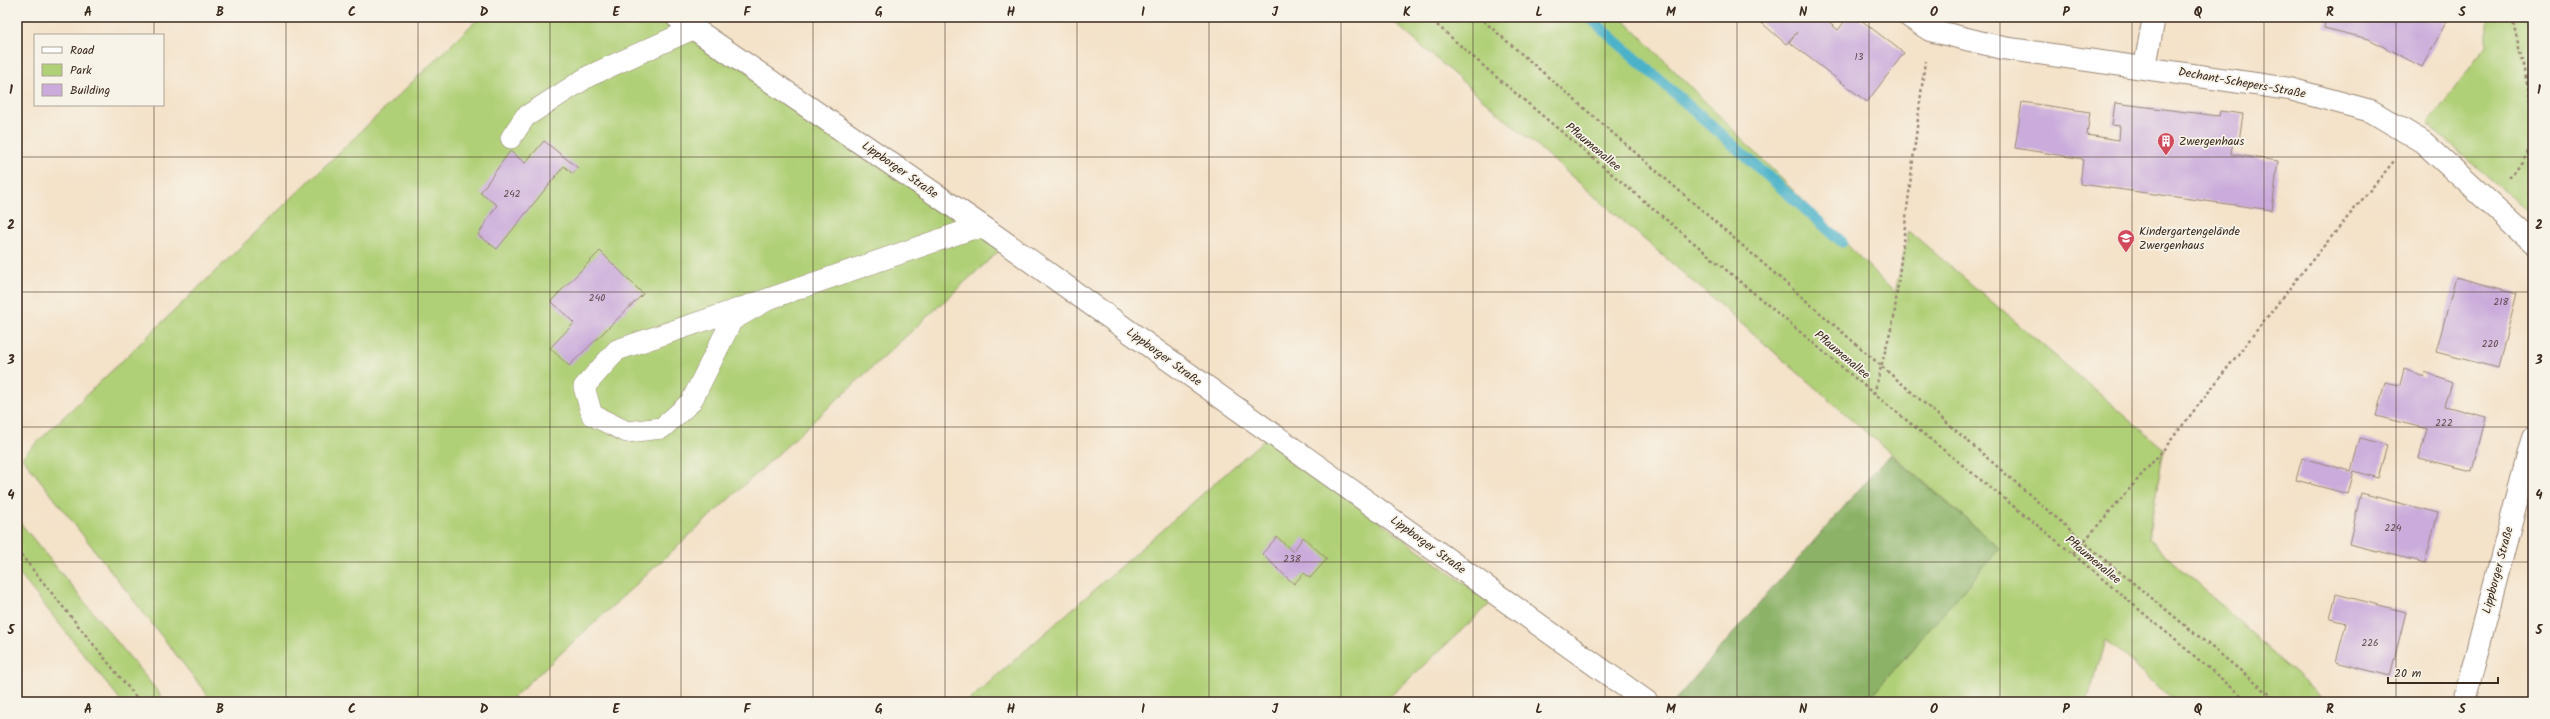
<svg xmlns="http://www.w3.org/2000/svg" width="2550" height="719" viewBox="0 0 2550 719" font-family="Kalam,sans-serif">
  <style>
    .green { fill: #b0d077; stroke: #767d4a }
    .forest { fill: #8cb268; stroke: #646e43 }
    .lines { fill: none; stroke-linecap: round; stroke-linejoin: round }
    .stream { stroke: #4bb2c9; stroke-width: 11 }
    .building { fill: #caabdb }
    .service-casing { stroke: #988674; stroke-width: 22 }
    .minor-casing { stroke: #988674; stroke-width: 24 }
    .tertiary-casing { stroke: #988674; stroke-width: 24 }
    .path { stroke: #988674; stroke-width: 2.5; stroke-dasharray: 3 3; stroke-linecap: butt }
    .service { stroke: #fff; stroke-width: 21 }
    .minor { stroke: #fff; stroke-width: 22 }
    .tertiary { stroke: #fff; stroke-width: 22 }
    .grid { fill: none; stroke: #3b2a1e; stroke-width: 1; stroke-opacity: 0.55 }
    .labels { text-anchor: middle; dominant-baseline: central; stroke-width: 3.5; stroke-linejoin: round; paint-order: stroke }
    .number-label { font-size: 10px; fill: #5f4a4d }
    .street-label { font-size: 12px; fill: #3b2a1e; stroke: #f7f3e8 }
    .poi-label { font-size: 12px; fill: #3b2a1e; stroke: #f7f3e8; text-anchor: start }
    .neatline { fill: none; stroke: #3b2a1e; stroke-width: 1.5 }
    .grid-label { font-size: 13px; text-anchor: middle; font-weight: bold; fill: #3b2a1e }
  </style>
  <rect width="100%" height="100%" fill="#f7f3e8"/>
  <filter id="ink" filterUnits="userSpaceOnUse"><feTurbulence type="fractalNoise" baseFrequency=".025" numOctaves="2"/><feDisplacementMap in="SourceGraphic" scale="8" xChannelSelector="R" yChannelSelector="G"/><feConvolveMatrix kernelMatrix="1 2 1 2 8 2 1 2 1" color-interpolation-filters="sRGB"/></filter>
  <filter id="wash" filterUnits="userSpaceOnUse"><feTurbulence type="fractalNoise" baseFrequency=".012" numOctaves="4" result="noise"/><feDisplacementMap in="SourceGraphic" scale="16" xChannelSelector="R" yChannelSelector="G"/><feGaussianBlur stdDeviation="0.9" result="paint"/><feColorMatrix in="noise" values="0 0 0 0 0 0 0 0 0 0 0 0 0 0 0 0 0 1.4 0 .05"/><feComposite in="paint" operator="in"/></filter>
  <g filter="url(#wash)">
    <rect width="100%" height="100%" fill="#f4e2c9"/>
    <!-- green -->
    <path class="green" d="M480,17h189l333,231 -494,454h-295l-191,-245z
      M1388,17h233l274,276 14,-62 255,218 -16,89 178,164h-149l-71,-62 -19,62h-221l134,-154z
      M2487,17h38l8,25v174l-105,-92 59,-79z
      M1266,438l225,165 -107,99h-417z
      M17,519l149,183h-44l-105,-131z"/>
    <!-- forest -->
    <path class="forest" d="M1890,454l110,94 -134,154h-189l-2,-2z"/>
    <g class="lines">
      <!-- stream -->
      <path class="stream" d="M1589,17l253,225"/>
    </g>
    <g id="blocks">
      <!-- building -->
      <path class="building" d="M1755,17h67l16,13 10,-13h9l47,36 -37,49 -78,-60 8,-10 -11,12z
        M2326,17h123l-27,50 -53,-28 -45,-11z
        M2022,102l68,10 -3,23 32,5 1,-14 -8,-1 3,-22 104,13 1,-5 23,3 -4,27h-6l-2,13 47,7 -6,49 -192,-26 3,-25 -68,-11z
        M544,141l34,27 -5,6 -9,-8 -67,83 -19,-14 19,-30 -17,-12 30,-42 15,12z
        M600,251l43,43 -74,72 -19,-18 24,-25 -23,-22z
        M2456,277l61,16 -19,75 -62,-16z
        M2404,369l20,8 1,-5 27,11 -7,23 41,11 -14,54 -53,-13 8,-29 -51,-13 9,-34 15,3z
        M2360,438l27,7 -9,33 -24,-7 -6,23 -52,-14 6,-22 49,13z
        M2361,493l77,20 -13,50 -76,-19z
        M1277,537l16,15 10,-15 24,22 -17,19 -6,-5 -10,11 -32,-30z
        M2336,594l70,18 -16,64 -54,-14 10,-39 -16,-4z"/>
    </g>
  </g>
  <g filter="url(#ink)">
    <use href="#blocks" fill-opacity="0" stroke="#988674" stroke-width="1"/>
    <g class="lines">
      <!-- service casing -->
      <g class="service-casing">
        <path id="service" d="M511,138l14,-21 64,-41 106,-48
          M771,298l-154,52 -33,37 8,28 35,17 35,-4 29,-26 41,-82 39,-22 200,-69h15"/>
      </g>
      <!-- minor casing -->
      <g class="minor-casing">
        <path id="minor" d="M677,17l309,212 661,473
          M1910,17l20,13 73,18 287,41 81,22 52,31 110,100
          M2145,67l9,-50"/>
      </g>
      <!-- tertiary casing -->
      <g class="tertiary-casing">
        <path id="tertiary" d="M2464,702l69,-265"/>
      </g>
      <!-- path -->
      <path class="path" d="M1428,17l60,53 386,324 199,160 176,148
        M1479,17l626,543 174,142
        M2512,17l21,92
        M2508,177l15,-14 10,-22
        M1874,394l20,-77 31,-256
        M17,550l123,152
        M2073,554l91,-105 136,-174 94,-114"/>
      <!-- service -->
      <use href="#service" class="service"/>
      <!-- minor -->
      <use href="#minor" class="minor"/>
      <!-- tertiary -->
      <use href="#tertiary" class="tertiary"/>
    </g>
  </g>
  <!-- grid -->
  <path class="grid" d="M154,17v18M286,17v685M418,17v685M550,17v685M681,17v685M813,17v685M945,17v685M1077,17v685M1209,17v685M1341,17v685M1473,17v685M1605,17v685M1737,17v685M1869,17v685M2000,17v685M2132,17v685M2264,17v685M2396,17v685M154,105v597M17,157h2516M17,292h2516M17,427h2516M17,562h2516"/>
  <!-- icons -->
  <defs>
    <g id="building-pin" transform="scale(0.9)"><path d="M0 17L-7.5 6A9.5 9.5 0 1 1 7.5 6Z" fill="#d1495b" stroke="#f7f3e8"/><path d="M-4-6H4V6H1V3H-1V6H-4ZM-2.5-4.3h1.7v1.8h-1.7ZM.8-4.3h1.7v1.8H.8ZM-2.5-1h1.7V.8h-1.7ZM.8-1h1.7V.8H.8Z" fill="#fff"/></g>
    <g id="school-pin" transform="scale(0.9)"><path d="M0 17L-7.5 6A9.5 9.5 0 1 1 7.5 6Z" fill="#d1495b" stroke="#f7f3e8"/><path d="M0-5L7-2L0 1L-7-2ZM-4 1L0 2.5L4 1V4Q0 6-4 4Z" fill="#fff"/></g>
  </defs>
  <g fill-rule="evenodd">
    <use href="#building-pin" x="2166" y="141"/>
    <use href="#school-pin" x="2126" y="238"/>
  </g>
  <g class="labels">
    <!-- number labels -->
    <g class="number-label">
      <text x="1859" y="57">13</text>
      <text x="512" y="194">242</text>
      <text x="597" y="298">240</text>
      <text x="2501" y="302">218</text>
      <text x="2490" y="344">220</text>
      <text x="2444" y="423">222</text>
      <text x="2393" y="528">224</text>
      <text x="1292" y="559">238</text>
      <text x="2370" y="643">226</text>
    </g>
    <!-- street labels -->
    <g class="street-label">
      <text transform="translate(2242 83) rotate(10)">Dechant-Schepers-Straße</text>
      <text transform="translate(1593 147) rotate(40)">Pflaumenallee</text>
      <text transform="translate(900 170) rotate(35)">Lippborger Straße</text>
      <text transform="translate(1842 355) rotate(40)">Pflaumenallee</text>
      <text transform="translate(1164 357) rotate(36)">Lippborger Straße</text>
      <text transform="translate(1428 545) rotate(36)">Lippborger Straße</text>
      <text transform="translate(2093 560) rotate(40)">Pflaumenallee</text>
      <text transform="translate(2498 570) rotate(-75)">Lippborger Straße</text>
    </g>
    <!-- poi labels -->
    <g class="poi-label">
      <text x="2179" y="141">Zwergenhaus</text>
      <text x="2139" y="231">Kindergartengelände<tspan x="2139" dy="14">Zwergenhaus</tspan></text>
    </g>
  </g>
  <!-- margin -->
  <rect width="2550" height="719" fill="none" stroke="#f7f3e8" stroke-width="44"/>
  <!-- legend -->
  <rect x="34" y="34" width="130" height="72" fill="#f7f3e8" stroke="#aca397"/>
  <rect x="42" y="47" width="20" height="6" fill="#ffffff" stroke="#aca397"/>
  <text x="70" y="54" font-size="12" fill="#3b2a1e">Road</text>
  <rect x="42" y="64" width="20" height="12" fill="#b0d077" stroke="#aca397"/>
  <text x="70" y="74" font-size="12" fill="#3b2a1e">Park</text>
  <rect x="42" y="84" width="20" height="12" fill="#caabdb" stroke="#aca397"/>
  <text x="70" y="94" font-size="12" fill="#3b2a1e">Building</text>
  <!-- scale -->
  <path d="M2388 677v6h110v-6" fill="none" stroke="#3b2a1e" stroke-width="2"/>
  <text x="2394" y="677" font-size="12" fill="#3b2a1e" stroke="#f7f3e8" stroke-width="3" paint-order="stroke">20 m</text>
  <rect x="22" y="22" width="2506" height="675" class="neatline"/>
  <g class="grid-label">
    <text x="88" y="16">A</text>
    <text x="220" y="16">B</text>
    <text x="352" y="16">C</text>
    <text x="484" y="16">D</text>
    <text x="616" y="16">E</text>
    <text x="747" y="16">F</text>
    <text x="879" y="16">G</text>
    <text x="1011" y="16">H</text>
    <text x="1143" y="16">I</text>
    <text x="1275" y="16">J</text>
    <text x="1407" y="16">K</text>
    <text x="1539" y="16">L</text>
    <text x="1671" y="16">M</text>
    <text x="1803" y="16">N</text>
    <text x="1934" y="16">O</text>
    <text x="2066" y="16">P</text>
    <text x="2198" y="16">Q</text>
    <text x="2330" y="16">R</text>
    <text x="2462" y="16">S</text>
    <text x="11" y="94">1</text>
    <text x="2539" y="94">1</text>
    <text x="11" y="229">2</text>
    <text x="2539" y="229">2</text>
    <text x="11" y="364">3</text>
    <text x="2539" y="364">3</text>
    <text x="11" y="499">4</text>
    <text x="2539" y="499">4</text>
    <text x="11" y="634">5</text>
    <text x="2539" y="634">5</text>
    <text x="88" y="713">A</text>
    <text x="220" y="713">B</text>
    <text x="352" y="713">C</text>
    <text x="484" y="713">D</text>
    <text x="616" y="713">E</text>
    <text x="747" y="713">F</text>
    <text x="879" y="713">G</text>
    <text x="1011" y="713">H</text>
    <text x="1143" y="713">I</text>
    <text x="1275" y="713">J</text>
    <text x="1407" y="713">K</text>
    <text x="1539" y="713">L</text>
    <text x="1671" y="713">M</text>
    <text x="1803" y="713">N</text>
    <text x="1934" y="713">O</text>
    <text x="2066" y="713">P</text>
    <text x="2198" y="713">Q</text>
    <text x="2330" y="713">R</text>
    <text x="2462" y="713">S</text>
  </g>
</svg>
